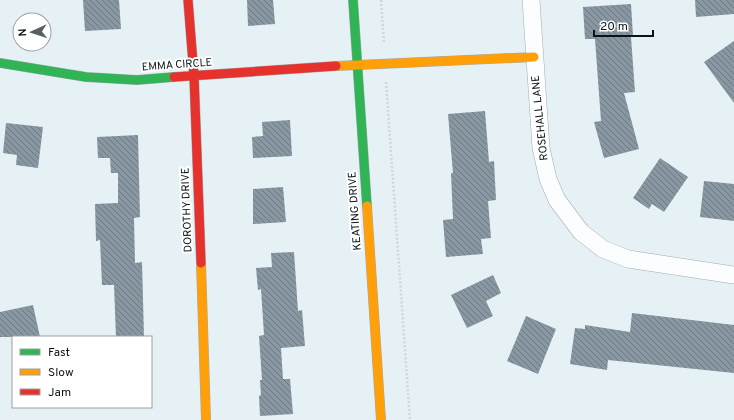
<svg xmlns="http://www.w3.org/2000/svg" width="734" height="420" viewBox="0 0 734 420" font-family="Overpass,sans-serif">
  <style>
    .building { fill: url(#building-back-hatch) }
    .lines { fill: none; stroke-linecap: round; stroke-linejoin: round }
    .street-casing { stroke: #a3acb0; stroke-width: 18 }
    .fast-casing { stroke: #a3acb0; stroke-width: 10 }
    .slow-casing { stroke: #a3acb0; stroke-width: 10 }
    .jam-casing { stroke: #a3acb0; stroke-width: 10 }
    .path { stroke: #d2d6d7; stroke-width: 2.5; stroke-dasharray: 2 2; stroke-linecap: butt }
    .street { stroke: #fbfdfe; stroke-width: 17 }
    .fast { stroke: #30b455; stroke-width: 9 }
    .slow { stroke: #ff9f0a; stroke-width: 9 }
    .jam { stroke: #e5322d; stroke-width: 9 }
    .labels { text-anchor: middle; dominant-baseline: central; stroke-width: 4; stroke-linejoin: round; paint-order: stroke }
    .street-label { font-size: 11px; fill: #0a1317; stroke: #fff }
  </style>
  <defs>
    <pattern id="building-back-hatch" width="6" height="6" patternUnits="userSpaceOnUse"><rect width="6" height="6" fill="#8897a2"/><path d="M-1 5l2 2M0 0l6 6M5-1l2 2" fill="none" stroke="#6d7a83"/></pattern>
  </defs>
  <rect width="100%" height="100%" fill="#e6f1f6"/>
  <!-- building -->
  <path class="building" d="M83,0h36l2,29 -36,2z
    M247,0h26l2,24 -27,2z
    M695,0h39v14l-38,3z
    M631,4l2,32 -2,1 4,55 -11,1 15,56 -35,9 -10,-36 7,-1 -6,-82h-10l-2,-32z
    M734,41v62l-30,-41z
    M485,111l4,51 5,-1 2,39 -8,1 3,37 -10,1 2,15 -37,3 -3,-37 10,-1 -2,-46h2l-5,-59z
    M290,120l2,36 -39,2 -1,-21 11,-1 -1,-14z
    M6,123l37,4 -5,41 -22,-3 1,-10 -14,-2z
    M138,135l2,82 -6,1 1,45 7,-1 2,75h-28l-2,-52h-12l-2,-45 -4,1 -1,-37 23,-1v-30h-7l-1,-15h-12l-1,-21z
    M660,158l28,19 -24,35 -12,-8 -3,5 -16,-11z
    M704,181l30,3v37l-34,-4z
    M283,187l3,35 -33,2v-35z
    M294,252l4,59 4,-1 3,36 -24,2 2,31h7l3,35 -33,2 -1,-20 2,-1 -1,-15h2l-3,-44 5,-1 -3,-46 -3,1 -2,-22 16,-1 -1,-14z
    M493,275l8,18 -15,8 7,15 -26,12 -16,-33z
    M33,305l7,32h-40v-25z
    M632,313l102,12v48l-126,-13 -1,10 -37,-6 5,-36 10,1v-4l45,7z
    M526,316l30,13 -18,45 -31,-13z"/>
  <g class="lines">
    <!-- street casing -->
    <g class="street-casing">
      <path id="street" d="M531,0l10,148 7,31 9,21 24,32 22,17 25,10 106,16"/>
    </g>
    <!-- fast casing -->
    <g class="fast-casing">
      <path id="fast" d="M353,0l14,206
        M0,63l86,14 51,3 37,-3"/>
    </g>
    <!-- slow casing -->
    <g class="slow-casing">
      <path id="slow" d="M336,66l198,-9
        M367,206l14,214
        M201,263l5,157"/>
    </g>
    <!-- jam casing -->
    <g class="jam-casing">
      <path id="jam" d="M188,0l6,76 7,187
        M174,77l162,-11"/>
    </g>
    <!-- path -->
    <path class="path" d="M381,0l3,43
      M386,82l24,338"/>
    <!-- street -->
    <use href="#street" class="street"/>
    <!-- fast -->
    <use href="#fast" class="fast"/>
    <!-- slow -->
    <use href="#slow" class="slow"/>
    <!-- jam -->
    <use href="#jam" class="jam"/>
  </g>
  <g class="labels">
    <!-- street labels -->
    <g class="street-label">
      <text transform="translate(177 65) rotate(-4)">EMMA CIRCLE</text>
      <text transform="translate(540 118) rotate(-96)">ROSEHALL LANE</text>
      <text transform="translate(187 210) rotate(-92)">DOROTHY DRIVE</text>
      <text transform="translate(355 211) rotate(-94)">KEATING DRIVE</text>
    </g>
  </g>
  <!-- legend -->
  <rect x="12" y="336" width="140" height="72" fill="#ffffff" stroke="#9da1a2"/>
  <rect x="20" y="349" width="20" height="6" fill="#30b455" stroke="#9da1a2"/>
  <text x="48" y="356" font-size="12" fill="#0a1317">Fast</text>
  <rect x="20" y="369" width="20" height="6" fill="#ff9f0a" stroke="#9da1a2"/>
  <text x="48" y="376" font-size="12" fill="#0a1317">Slow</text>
  <rect x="20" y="389" width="20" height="6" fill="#e5322d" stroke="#9da1a2"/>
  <text x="48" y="396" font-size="12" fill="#0a1317">Jam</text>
  <!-- north arrow -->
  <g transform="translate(32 32) rotate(267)"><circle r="19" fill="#ffffff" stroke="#9da1a2"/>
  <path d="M0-3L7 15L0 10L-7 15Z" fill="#576165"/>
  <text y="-6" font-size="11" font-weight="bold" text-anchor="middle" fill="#0a1317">N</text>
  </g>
  <!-- scale -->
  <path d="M594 30v6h59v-6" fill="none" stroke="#0a1317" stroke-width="2"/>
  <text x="600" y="30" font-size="12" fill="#0a1317" stroke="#ffffff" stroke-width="3" paint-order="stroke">20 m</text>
</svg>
